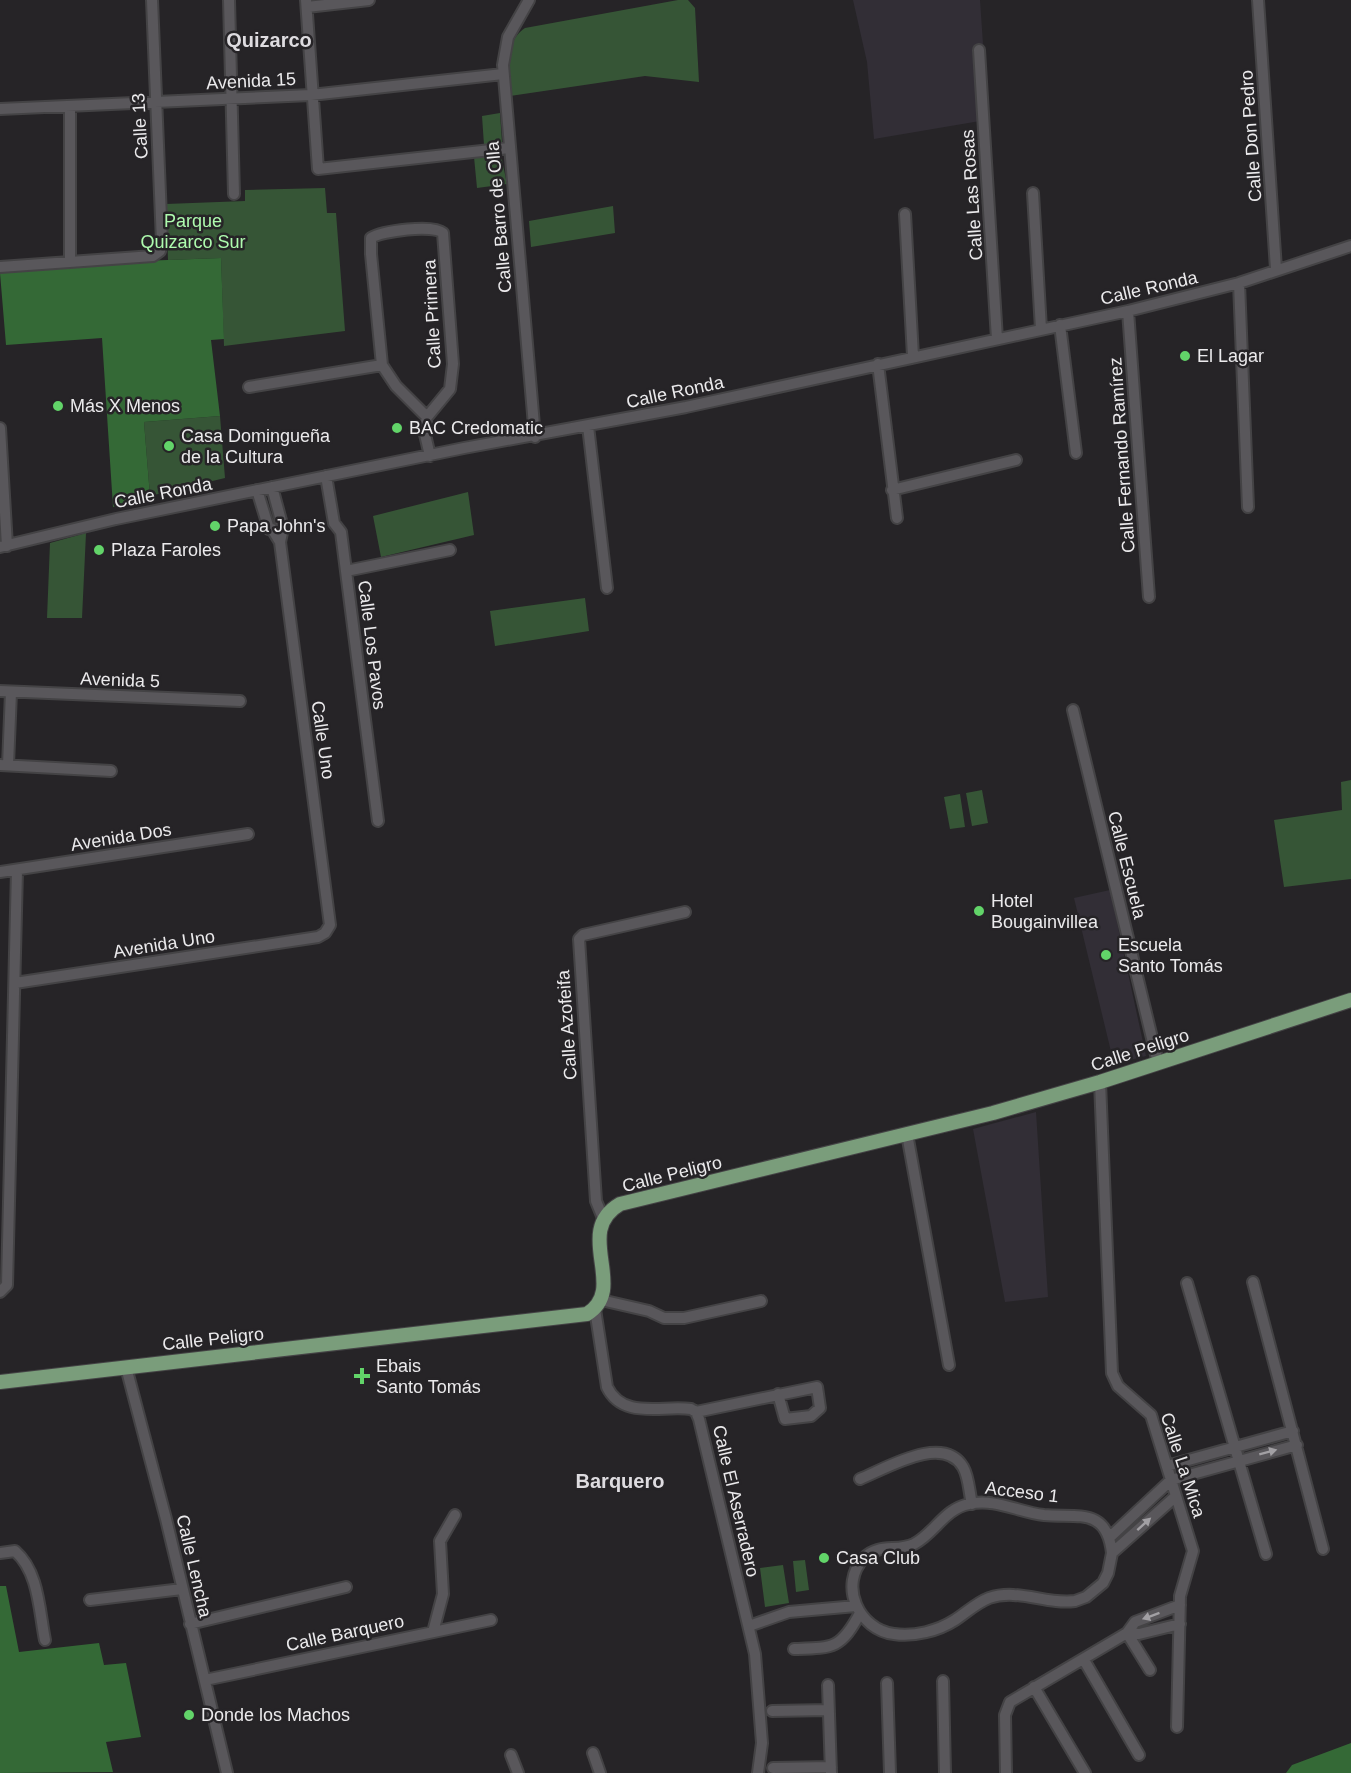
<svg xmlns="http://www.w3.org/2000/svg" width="1351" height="1773" viewBox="0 0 1351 1773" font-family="Arial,sans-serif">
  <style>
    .built { fill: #322e36 }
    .green { fill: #365536 }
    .forest { fill: #346936 }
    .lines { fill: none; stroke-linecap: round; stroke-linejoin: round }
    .minor-casing { stroke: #444345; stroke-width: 14 }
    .major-casing { stroke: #444345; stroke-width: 16 }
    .minor { stroke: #59575b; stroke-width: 10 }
    .major { stroke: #7a9d7b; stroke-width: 14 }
    .oneway { fill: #a2a0a4 }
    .poi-dot { fill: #62d469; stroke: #262427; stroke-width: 2 }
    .labels { text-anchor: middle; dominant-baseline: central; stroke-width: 5; stroke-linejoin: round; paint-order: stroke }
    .street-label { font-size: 18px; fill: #ebeaec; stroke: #262427 }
    .park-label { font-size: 18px; fill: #aefbae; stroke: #262427 }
    .poi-label { font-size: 18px; fill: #ebeaec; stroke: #262427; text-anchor: start }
    .neighbourhood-label { font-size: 20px; font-weight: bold; fill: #dedce0; stroke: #262427 }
  </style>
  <rect width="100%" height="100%" fill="#262427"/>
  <!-- built -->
  <path class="built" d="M853,0h127l3,44 -9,2 6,75 -106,18 -7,-77z
    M1110,890l36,166 -32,8 -40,-166z
    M1036,1112l12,185 -43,5 -32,-173z"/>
  <!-- green -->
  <path class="green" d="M678,0h10l7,8 4,74 -54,-6 -135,20c-2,-23 -7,-53 15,-68z
    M500,113l2,29 -5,3h-13l-2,-29z
    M501,155l6,29 -30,4 -3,-31z
    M325,188l2,25h9l9,118 -121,15 -3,-88 -53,2 -2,-56 79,-3v-11z
    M613,206l2,27 -84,14 -2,-26z
    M220,416l5,62 -75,18 -6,-74z
    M468,492l6,43 -93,22 -8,-41z
    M86,533l-4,85h-35l3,-75z
    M585,598l4,33 -94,15 -5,-35z
    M1351,780v99l-67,8 -10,-67 68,-10 -1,-28z
    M982,790l6,33 -16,3 -6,-33z
    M960,794l5,33 -15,2 -6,-32z
    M805,1560l4,30 -13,2 -3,-31z
    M783,1565l6,38 -24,4 -5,-39z"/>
  <!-- forest -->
  <path class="forest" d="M221,258l3,81 -13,1 9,76 -76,6 6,74 -37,11 -11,-169 -96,7 -6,-72 6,-7z
    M0,1586h6l13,66 80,-9 5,22 22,-2 15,74 -35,5 7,30 -113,1z
    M1351,1743v30h-65l6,-8z"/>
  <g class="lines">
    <!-- minor casing -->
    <g class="minor-casing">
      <path id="minor" d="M229,0l5,194
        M306,0l12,169 191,-21
        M529,0l-21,37 -5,28 32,372
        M1258,0l18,269
        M307,7l62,-7
        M979,50l18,289
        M70,106v155
        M0,109l311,-14 192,-21
        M1033,193l8,136
        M905,214l8,142
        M0,267l153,-11 7,-5 2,-9 -10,-242
        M1239,283l9,224
        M1128,311l21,286
        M1060,325l16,128
        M878,364l19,154
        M249,387l133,-22
        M427,417l-31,-31 -14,-21 -11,-111v-16c11,-7 62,-14 72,-5l10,131 -3,25 -23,28 -3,13 6,26
        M588,426l19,162
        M0,428l7,118
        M326,476l8,47 7,9 37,289
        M257,490l12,39h3l8,13
        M892,490l124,-30
        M0,547l116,-28 348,-71 222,-41 442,-96 111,-28 112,-37
        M346,571l104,-21
        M0,691l240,10
        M1073,710l85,353
        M0,765l111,6
        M8,765l3,-73
        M0,872l248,-38
        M15,983l303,-46 7,-4 5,-8 -50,-383 3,-14 -11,-41
        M1100,1082l12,291 6,13 33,29 42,136 -13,45 -3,131
        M907,1134l42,231
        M603,1218l-7,-17 -17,-262 4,-4 102,-23
        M1253,1282l70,267
        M1187,1283l79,271
        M0,1292l7,-7 10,-415
        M601,1300l48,11 15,7h20l77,-17
        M595,1309l12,78c16,33 55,18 84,22l5,3 3,7 56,235 7,89 -4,30
        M126,1367l40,152 61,254
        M696,1412l121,-25 3,21 -9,8 -26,3 -7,-25
        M1167,1466l126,-35
        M860,1479c25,-10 83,-46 103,-12 6,10 6,25 9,37
        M1110,1537l61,-57 126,-35
        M0,1553l15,-2c24,21 24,59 30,89
        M1112,1553c-5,-46 -34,-35 -68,-38 -26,-3 -49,-17 -75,-11 -25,5 -34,29 -55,40 -17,8 -36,-1 -50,14 -26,27 -5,72 30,76 20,3 44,-3 61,-14 11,-7 21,-17 34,-22 29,-10 57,7 86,3l11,-4 17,-14 5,-10 4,-20 64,-57
        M90,1600l92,-11
        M190,1624l156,-37
        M749,1626l40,-14 67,-6
        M433,1632l10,-38 -3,-53 15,-26
        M1127,1633l12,1 41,-10
        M1127,1633l23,37
        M794,1649c39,-1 47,0 66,-36
        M1084,1660l55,95
        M205,1680l286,-60
        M943,1681l2,92
        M887,1683l3,90
        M828,1685l3,88
        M1034,1687l51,86
        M772,1711l57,-1
        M593,1753l7,20
        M511,1755l7,18
        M773,1768l58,-1
        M1006,1773l-1,-58 5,-13 117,-69 8,-11 45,-17"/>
    </g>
    <!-- major casing -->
    <g class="major-casing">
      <path id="major" d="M0,1382l587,-68c42,-26 -15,-82 33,-110l373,-91 107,-31 251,-82"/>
    </g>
    <!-- minor -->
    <use href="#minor" class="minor"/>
    <!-- major -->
    <use href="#major" class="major"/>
  </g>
  <!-- one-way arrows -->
  <defs><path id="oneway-solid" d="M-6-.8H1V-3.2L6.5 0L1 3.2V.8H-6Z" transform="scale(1.5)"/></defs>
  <g class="oneway">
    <use href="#oneway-solid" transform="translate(1268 1452) rotate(-15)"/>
    <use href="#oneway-solid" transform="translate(1144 1524) rotate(-42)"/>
    <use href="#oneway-solid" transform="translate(1151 1616) rotate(160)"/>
  </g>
  <!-- markers -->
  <g class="poi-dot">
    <circle cx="1185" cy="356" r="6"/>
    <circle cx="58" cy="406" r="6"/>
    <circle cx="397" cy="428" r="6"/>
    <circle cx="169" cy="446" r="6"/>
    <circle cx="215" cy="526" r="6"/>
    <circle cx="99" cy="550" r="6"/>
    <circle cx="979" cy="911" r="6"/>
    <circle cx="1106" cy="955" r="6"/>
    <path d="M359 1367h6v6h6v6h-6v6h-6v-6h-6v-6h6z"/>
    <circle cx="824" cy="1558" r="6"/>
    <circle cx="189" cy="1715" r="6"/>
  </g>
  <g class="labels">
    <!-- street labels -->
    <g class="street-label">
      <text transform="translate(251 81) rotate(-3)">Avenida 15</text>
      <text transform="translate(140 126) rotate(-93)">Calle 13</text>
      <text transform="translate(1251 136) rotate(-94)">Calle Don Pedro</text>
      <text transform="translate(972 195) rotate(-94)">Calle Las Rosas</text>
      <text transform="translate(499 217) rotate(-95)">Calle Barro de Olla</text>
      <text transform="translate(1149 288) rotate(-13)">Calle Ronda</text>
      <text transform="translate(432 314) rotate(-93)">Calle Primera</text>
      <text transform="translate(675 392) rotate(-12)">Calle Ronda</text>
      <text transform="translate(1122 455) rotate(-94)">Calle Fernando Ramírez</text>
      <text transform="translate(163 493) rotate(-11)">Calle Ronda</text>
      <text transform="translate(372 645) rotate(83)">Calle Los Pavos</text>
      <text transform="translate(120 680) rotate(2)">Avenida 5</text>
      <text transform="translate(323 740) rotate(82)">Calle Uno</text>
      <text transform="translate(121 837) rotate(-9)">Avenida Dos</text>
      <text transform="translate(1127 865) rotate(76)">Calle Escuela</text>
      <text transform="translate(164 944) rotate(-9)">Avenida Uno</text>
      <text transform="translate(567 1025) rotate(-94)">Calle Azofeifa</text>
      <text transform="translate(1140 1050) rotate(-18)">Calle Peligro</text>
      <text transform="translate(672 1174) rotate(-14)">Calle Peligro</text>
      <text transform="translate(213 1339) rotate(-6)">Calle Peligro</text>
      <text transform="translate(1183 1465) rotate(72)">Calle La Mica</text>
      <text transform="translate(1022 1492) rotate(7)">Acceso 1</text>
      <text transform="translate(736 1501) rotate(77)">Calle El Aserradero</text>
      <text transform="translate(194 1566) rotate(77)">Calle Lencha</text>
      <text transform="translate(345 1633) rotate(-12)">Calle Barquero</text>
    </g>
    <!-- park labels -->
    <g class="park-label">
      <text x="193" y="221">Parque<tspan x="193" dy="21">Quizarco Sur</tspan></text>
    </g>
    <!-- poi labels -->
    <g class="poi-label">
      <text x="1197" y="356">El Lagar</text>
      <text x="70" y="406">Más X Menos</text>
      <text x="409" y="428">BAC Credomatic</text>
      <text x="181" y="436">Casa Domingueña<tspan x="181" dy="21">de la Cultura</tspan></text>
      <text x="227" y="526">Papa John's</text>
      <text x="111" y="550">Plaza Faroles</text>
      <text x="991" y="901">Hotel<tspan x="991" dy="21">Bougainvillea</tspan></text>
      <text x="1118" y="945">Escuela<tspan x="1118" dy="21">Santo Tomás</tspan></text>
      <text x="376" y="1366">Ebais<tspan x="376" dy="21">Santo Tomás</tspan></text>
      <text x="836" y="1558">Casa Club</text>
      <text x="201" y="1715">Donde los Machos</text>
    </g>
    <!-- neighbourhood labels -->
    <g class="neighbourhood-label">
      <text x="269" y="40">Quizarco</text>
      <text x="620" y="1481">Barquero</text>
    </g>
  </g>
</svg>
